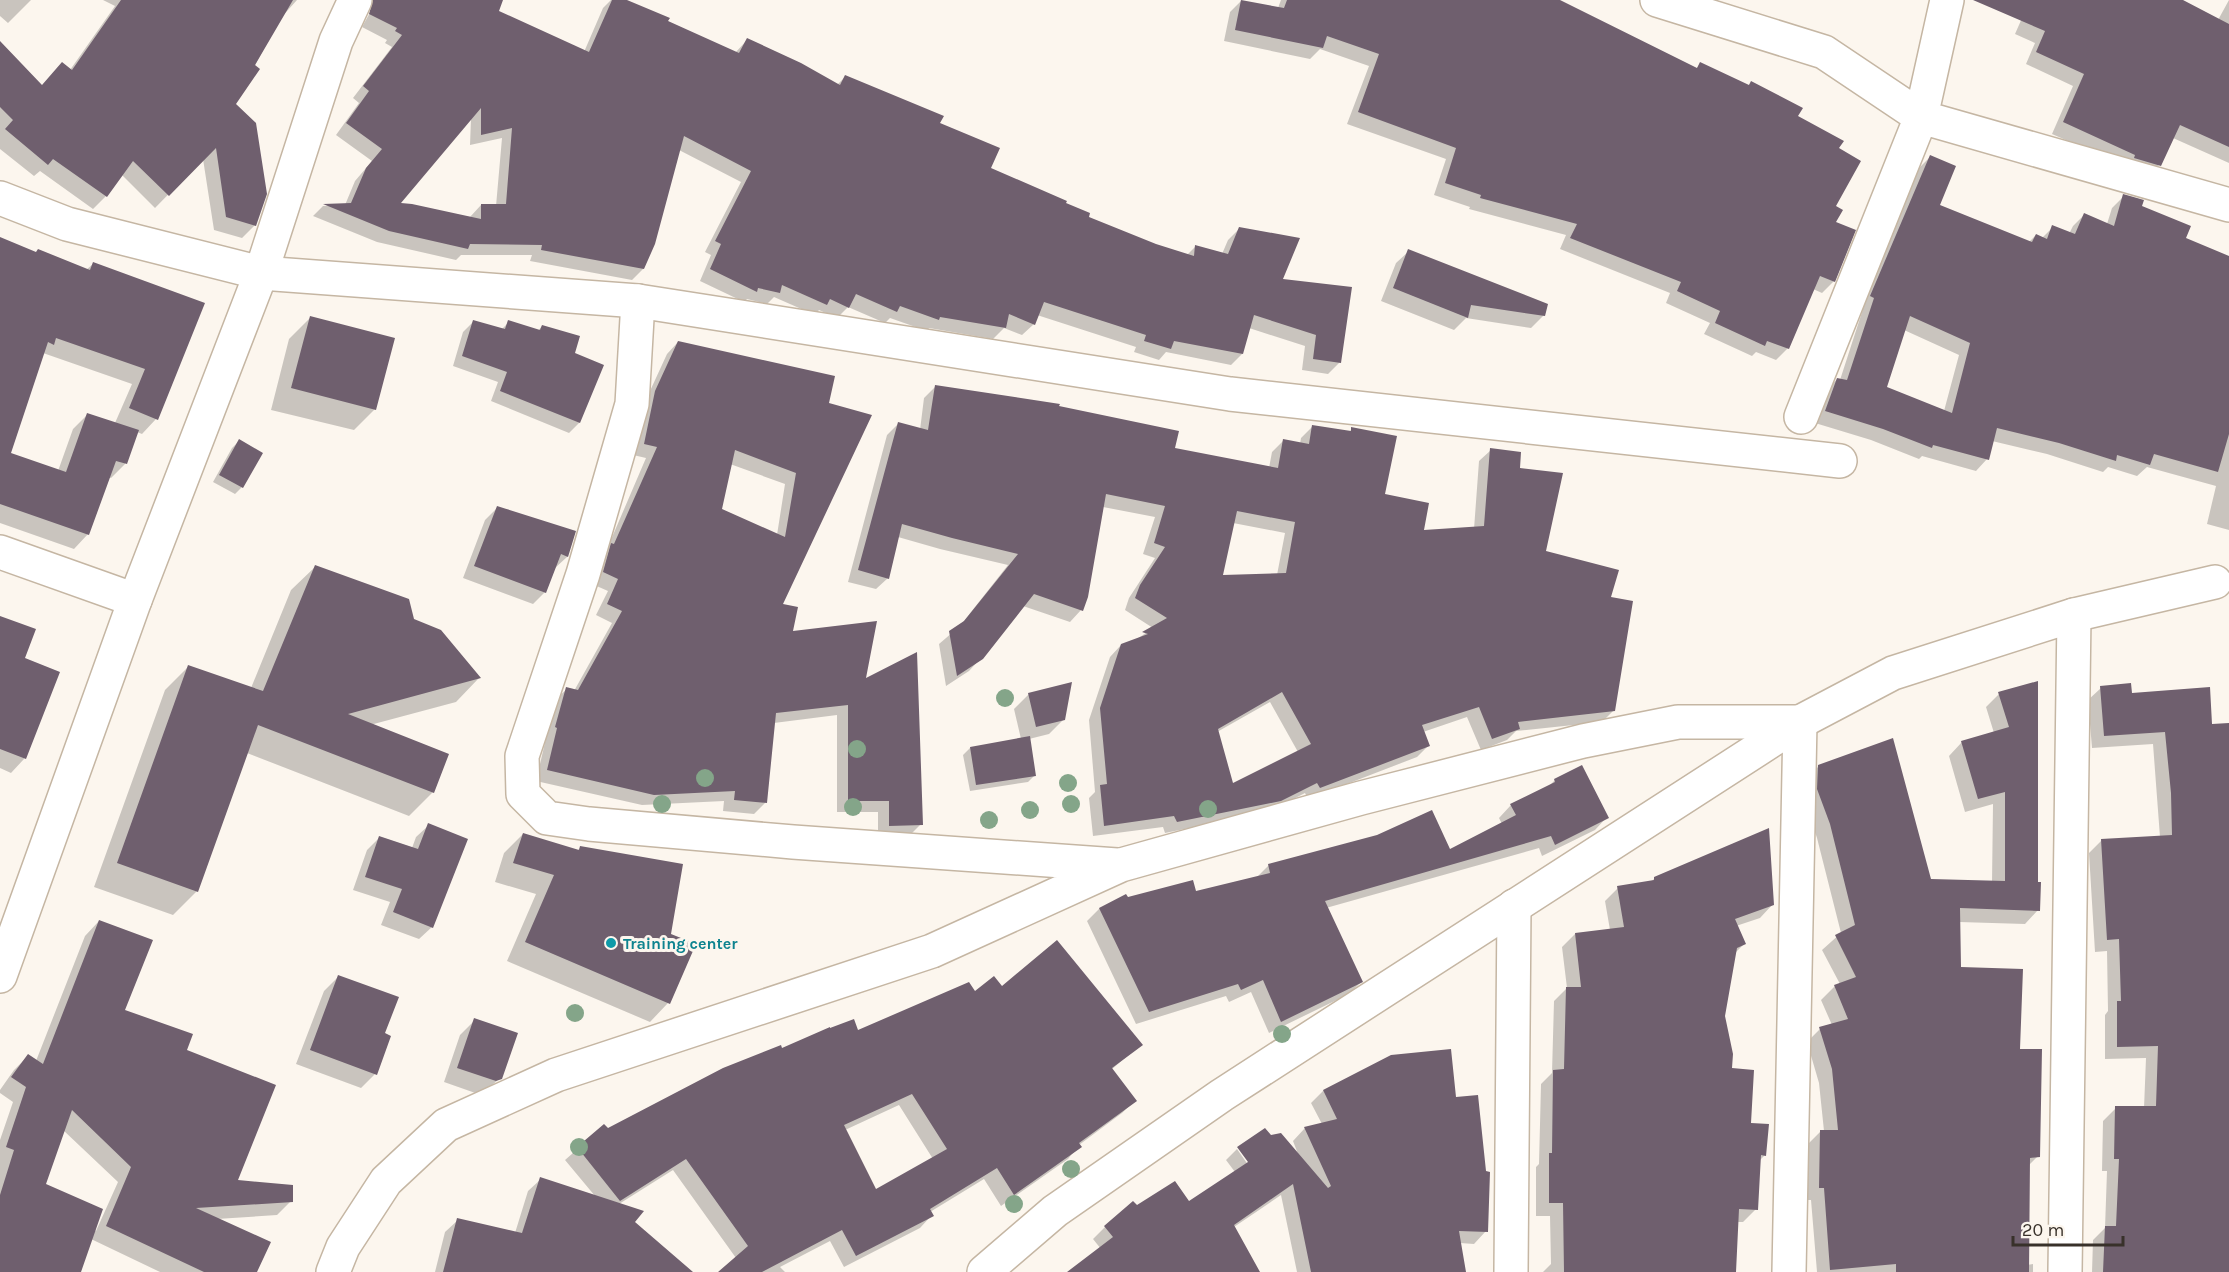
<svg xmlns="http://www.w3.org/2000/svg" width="2229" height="1272" viewBox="0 0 2229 1272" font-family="Karla,sans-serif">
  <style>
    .shadow { fill: #0003; fill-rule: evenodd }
    .building { fill: #6f5f6e; fill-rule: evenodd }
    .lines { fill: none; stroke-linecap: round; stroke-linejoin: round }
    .minor-casing { stroke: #c5b6a3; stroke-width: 36 }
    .tertiary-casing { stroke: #c5b6a3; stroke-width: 36 }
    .secondary-casing { stroke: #c5b6a3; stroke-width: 36 }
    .minor { stroke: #fff; stroke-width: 33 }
    .tertiary { stroke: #fff; stroke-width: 33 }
    .secondary { stroke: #fff; stroke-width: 33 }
    .tree { fill: #84a589 }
    .culture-dot { fill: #0f9aa8; stroke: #fcf6ee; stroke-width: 2 }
    .labels { text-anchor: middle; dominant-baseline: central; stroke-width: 6; stroke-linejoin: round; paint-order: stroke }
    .culture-label { font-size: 16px; font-weight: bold; fill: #0d838f; stroke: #fcf6ee; text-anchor: start }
  </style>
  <rect width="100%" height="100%" fill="#fcf6ee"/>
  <!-- shadow -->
  <path class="shadow" d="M0,0h31l-23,23 -8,-7z
    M103,0h194l-18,20 -45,85 21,120 -13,13 -28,-8 -11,-71 -48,49 -33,-33 -16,21 -13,13 -53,-38 -6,5 -34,-27v-89l41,26 29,-16 45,-64z
    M377,0h125l-5,11 87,41 19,-44 8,-8h12l112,53 12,-13 90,45 8,-8 93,47 51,45 75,34 23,15 68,27 32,10 8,-8 27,7 6,-14 11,-11 42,51 59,82 -12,12 -26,-4 3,-24 -56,-18 -7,26 -11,11 -65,-13 -7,8 -25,-8 2,-5 -99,-32 -3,9 -12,11 -18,-7 -11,11 -64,-11 -2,3 -37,-13 -5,5 -37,-16 -11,11 -18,-8 -4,5 -41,-18 -7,7 -20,-5 -3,3 -44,-21 11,-26 -6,-3 36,-70 -62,-32 -36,119 -11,11 -102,-19 2,-6h-71l-5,5 -79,-18 -64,-26 10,-10 22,-1 10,-24 17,-20 -36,-26 23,-32 -6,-5 39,-51 -7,-4 2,-3 -25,-13zM471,118l-1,27 32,-7 -6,68 -15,-1 -11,12 -72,-12z
    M1281,0h275l140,69 5,-5 47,22 3,-3 86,66 -3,132 -12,12 -9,-4 -25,59 -12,12 -20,-8 -4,4 -48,-22 6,-11 -44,-20 4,-10 -110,-44 6,-14 -97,-26 1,-2 -36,-12 12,-36 -99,-35 22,-58 -49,-17 -10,10 -86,-18 6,-29 11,-11 37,7z
    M2030,0h150l38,20 11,-20v163l-56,-25 -14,27 -11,11 -96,-42 21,-48 -47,-22 9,-21 -20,-9z
    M1930,157l8,49 91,36 7,-7 6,3 11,-11 16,7 4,-8 11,-11 23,9 5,-16 12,-12 60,43 45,81v210l-22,-6 9,-38 -69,-19 -10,9 -29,-9 -5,5 -56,-18 -55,-13 -5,18 -11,12 -54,-15 -3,3 -48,-19 -56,-17 11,-32 11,-12 3,1 23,-71 -4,-1 60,-140zM1904,330l55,25 -15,56 -59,-23z
    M0,247l36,6 50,17 7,-6 110,40 -47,115 -14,15 -5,-2 -12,32 -14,14 -3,-1 -20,57 -14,15 -74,-26zM43,353l89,31 -17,39 -27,-9 -15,15 -15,42 -49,-17z
    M1409,251l135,64 -13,13 -65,-10 -12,12 -73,-29 15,-38z
    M310,318l65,91 -21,21 -83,-20 18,-71z
    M473,322l28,8 8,-8 29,9 4,-5 31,28 6,69 -10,10 -78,-32 7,-19 -45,-16 10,-34z
    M678,342l155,35 -52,228 10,27 73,49 57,143 -11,11 -32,2v-25h-41v-97l-63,8 -9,80 -11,11 -31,-3 1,-10 -82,4 -106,-24 19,-81 12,-11 7,2 38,-68 -16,-8 12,-24 -16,-7 54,-126 -13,-3 11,-51 23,-50zM730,464l55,20 -8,51 -56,-26z
    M936,386l121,22 116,41 96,19 3,-16 11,-11 17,3 1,-6 11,-11 37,5 3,-3 32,67 38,36 52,-3 5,-68 12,-11 27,19 26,83 65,46 5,112 -12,12 -86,9 -9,9 -26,10 -14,-33 -44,15 5,14 -11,11 -109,42 -3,-6 -37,19 -103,21 -2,-6 -70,9 -4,-38 6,-6 -6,-72 21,-63 11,-12 16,-6 16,-11 -28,-18 4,-12 26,-40 -12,-4 12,-37 -52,-10 -22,103 -11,12 -47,-16 -42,52 -12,13 -23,15 -7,-42 21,-18 48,-61 -68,-16 -42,-12 -10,41 -12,11 -28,-7 39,-147 11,-11 22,6 4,-32zM1233,523l52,10 -8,42 -56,2zM1270,702l28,50 -66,34 -15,-54z
    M239,441l22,12 -19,34 -7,7 -22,-12 19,-34z
    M497,508l77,24 -7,25 -12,11 -10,24 -12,12 -70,-26 22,-58z
    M315,567l98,53 66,58 -23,24 -86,23 63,67 -24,24 -162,-63 -50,138 -24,24 -79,-28 71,-197 24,-24 62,22 40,-98z
    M0,618l23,41 35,14 -34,86 -13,14 -11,-5z
    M2037,683l-1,200 2,27 -13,14 -66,-2 1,47 58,81 20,106 -10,10 -1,99 6,-1v8h-216l-6,-72h-5l1,-55 14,-14h3l-5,-48 -12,-41 13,-13 12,-4 -11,-25 14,-14 5,-2 -18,-34 19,-17 -24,-95 -12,-35v-23l14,-14 111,114 62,2 1,-78 -28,8 -16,-56 13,-14 32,-9 -8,-26 13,-13z
    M2101,688l29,7 81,31 18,-1v547h-137l1,-32 12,-12 2,-57h-5l1,-50 13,-13h28l2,-50 -41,1v-44l3,-4 -1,-60 -12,1 -6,-99 13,-13 58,-3 -7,-93 -61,4 -4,-48z
    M1029,694l35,25 -15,15 -20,5 6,36 -7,7 -58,9 -7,-36 7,-7 51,-9 -7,-30z
    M1555,780l52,37 -12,13 -53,26 -3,-8 -213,60 35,74 -12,12 -80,39 -18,-41 -22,10 -3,-6 -90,28 -49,-103 12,-12 28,-10 68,-6 61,-15 13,-13 180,-14 53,-27 -3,-6 12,-13 37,-18z
    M429,825l3,102 -13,12 -38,-14 9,-23 -37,-12 14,-40 12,-12 33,10 4,-11z
    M523,834l54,17 4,-4 88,87 -1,69 -18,19 -143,-61 29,-67 -41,-12 9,-29z
    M1655,878l118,26 -13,14 -24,8 8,18 -10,10 -11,62 8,53 18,55 16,31 -5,5 -4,49 -13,13h-6l-2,50h-192l8,-8 -1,-48h-14v-49l3,-3 2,-80 11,-11 2,-72 13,-13 -5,-41 13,-13 35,-4 -5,-29 13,-13 33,-6z
    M99,921l24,90 62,40 51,130 55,20 -14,14 -60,4 39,53h-96l-69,-33 -12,33h-79v-132l13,-38 -13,-9v-3l14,-20 14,-14 8,5 49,-125zM63,1130l55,52 -22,49 -51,-46z
    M338,977l45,57 -8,40 -14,14 -65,-24 28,-73z
    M1002,988l139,56 -30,26 24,30 -13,13 -43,32 -11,14 -67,47 -17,-27 -54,33 2,3 -12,13 -76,39 -14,-26 -50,26 5,5h-65l16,-14 -63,-88 -54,34 14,19 57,49h-255l10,-40 13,-12 57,13 13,-42 13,-12 54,17 -30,-36 39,-34 4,4 174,-80 75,-18 118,-39zM899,1105l34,54 -58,32 -30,-61z
    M475,1020l25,58 -19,17 -37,-13 16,-47z
    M1392,1057l62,42 32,132 -12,13 -14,-1 5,29h-168l-16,-77 -47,32 24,45h-189l32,-23 -8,-10 12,-12 31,-20 52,-4 47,-31 -9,-12 11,-11 14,20 19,-32 28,17 -5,-13 12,-13 17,-4 -11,-21 12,-12z"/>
  <!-- building -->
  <path class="building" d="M121,0h172l-38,65 5,4 -24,35 20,19 11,71 -11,32 -30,-9 -10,-69 -47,48 -36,-35 -26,36 -54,-38 -5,6 -43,-36 8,-9 -13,-13v-66l42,44 20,-23 10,8z
    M373,0h130l-4,11 90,41 23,-52h15l43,18 -2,3 71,32 8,-15 54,25 39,22 5,-10 99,41 -4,7 60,25 -9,20 76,33 -1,2 24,10 -1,4 67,27 38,12 1,-11 33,9 11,-27 61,11 -17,41 69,8 -11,76 -28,-4 3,-24 -62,-20 -11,39 -69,-13 -3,8 -27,-8 2,-6 -102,-33 -9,23 -26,-11 -3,14 -66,-11 -1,3 -39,-14 -3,6 -41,-18 -7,14 -19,-9 -3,6 -45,-20 -2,8 -22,-5 -1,4 -47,-23 11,-25 -6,-3 36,-70 -67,-35 -29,108 -11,25 -103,-19 1,-5 -72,-1 -2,5 -79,-18 -66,-27 28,-1 15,-35 16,-19 -36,-26 23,-32 -6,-5 39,-51 -7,-4 2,-3 -28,-14zM481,108v27l31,-7 -6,76h-25v15l-69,-15 -11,-1z
    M1241,0l43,8 3,-8h273l137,68 3,-6 49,23 2,-4 52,27 -5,8 46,25 -5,7 22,13 -25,45 7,4 -7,12 20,8 -21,52 -15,-6 -31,73 -22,-8 -2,5 -50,-23 5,-12 -43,-20 4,-9 -111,-44 7,-14 -97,-26 1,-3 -36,-12 11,-35 -98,-36 21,-58 -52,-18 -4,12 -88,-18z
    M1973,0h210l46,24v123l-49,-22 -19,41 -27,-8 1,-3 -72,-33 21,-48 -48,-22 9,-21z
    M1930,155l26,11 -16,39 92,37 4,-8 11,5 5,-14 23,9 9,-21 30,13 9,-32 21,6 -2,6 49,20 -5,12 43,18v178l-11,38 -64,-18 -4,11 -33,-10 -1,6 -57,-18 -62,-15 -8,32 -56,-15 -1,3 -49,-19 -58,-18 12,-33 10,2 27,-82 -4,-2zM1910,316l60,27 -18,70 -65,-26z
    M0,237l36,15 2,-3 52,21 3,-8 112,41 -47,117 -29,-12 16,-39 -89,-31 -2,7 -6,-3 -37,111 55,19 21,-59 52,17 -12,34 -11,-3 -27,74 -89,-31z
    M1408,249l140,55 -3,12 -74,-11 -3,13 -75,-30z
    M310,316l85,22 -19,72 -85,-22z
    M473,320l32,9 3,-9 32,10 2,-5 38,11 -5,17 29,12 -24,58 -80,-32 7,-19 -45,-16z
    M678,341l157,35 -6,27 43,12 -89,189 15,3 -5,24 84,-10 -11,57 51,-26 6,173 -34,1v-25h-41v-96l-72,8 -9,90 -33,-3 1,-9 -81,4 -107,-25 10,-42 -2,-1 11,-40 12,3 44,-79 -15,-7 11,-25 -15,-7 8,-29 3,1 43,-97 -13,-3 11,-53zM735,450l61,23 -11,64 -63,-28z
    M935,385l125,19 -1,2 120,25 -4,17 103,20 5,-29 26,5 3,-19 39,6v-4l46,9 -12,58 44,9 -5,27 60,-4 6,-78 31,4 -1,16 43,5 -17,78 73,19 -8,27 22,4 -18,110 -97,11 2,7 -28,10 -13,-32 -57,18 8,21 -110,42 -3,-5 -36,18 -104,21 -3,-6 -70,10 -4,-41 7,-1 -7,-76 21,-64 27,-10 -6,-2 25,-14 -32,-20 5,-13 25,-38 -11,-4 11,-37 -59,-12 -18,103 -5,14 -49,-17 -51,65 -26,17 -8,-45 15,-10 54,-67 -66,-16 -50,-14 -13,55 -31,-9 40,-148 30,8zM1237,511l58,11 -9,51 -63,2zM1282,692l29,52 -78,39 -15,-54z
    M239,439l24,14 -20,35 -24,-13z
    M497,506l79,25 -8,26 -7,-3 -15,39 -72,-27z
    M315,565l94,34 5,20 27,11 40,48 -133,36 101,40 -15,39 -176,-68 -60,167 -81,-29 71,-198 75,26z
    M0,616l36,13 -11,29 35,14 -34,87 -26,-10z
    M2038,681v201h3l-1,29 -80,-3 1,59 62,2 -3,80h22l-2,108 -10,1 -1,114h-133v-8l-66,6 -6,-82h-5l1,-58h18l-6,-61 -13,-42 29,-8 -14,-34 22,-8 -21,-42 20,-10 -25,-101 -13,-35 1,-24 75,-27 38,141 74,2v-89l-27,7 -17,-58 48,-14 -11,-35z
    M1072,682l-7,38 -29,7 -8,-34z
    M2131,683l1,10 78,-6 2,37 17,-1v549h-126l2,-46h11l3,-67h-5l1,-53h41l2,-60 -41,1v-46h4l-2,-62 -12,1 -6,-101 71,-4 -1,-42 -6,-61 -61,4 -4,-50z
    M1030,736l6,40 -60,9 -6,-38z
    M1582,765l27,53 -54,27 -4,-9 -226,65 38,81 -82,40 -18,-42 -22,10 -3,-6 -89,28 -50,-104 27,-14 2,3 65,-17 3,11 74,-18 -2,-9 109,-29 55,-25 18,39 66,-34 -6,-11 45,-22 -1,-3z
    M428,823l40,16 -35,89 -40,-16 9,-23 -37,-12 14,-41 39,13z
    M1769,828l5,77 -39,14 11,25 -9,4 -12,68 8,38 -1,14 22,2 -3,53 18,1 -3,32 -5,-1 -3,55 -19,-1 -3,63h-172l-1,-69h-14v-50h3l1,-83 11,-1 2,-82h15l-6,-54 49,-6 -7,-41 37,-6v-3z
    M523,833l56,17 1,-4 103,18 -12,70 25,10 -26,60 -145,-62 29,-67 -41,-12z
    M99,920l54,20 -28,70 68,24 -6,16 89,35 -38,95 55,5v17l-97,6 75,34 -14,30h-53l-98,-46 25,-59 -59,-57 -26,74 57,25 -22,63h-81v-77l14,-45 -8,-3 20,-60 -15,-10 17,-23 15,10z
    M1057,940l86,105 -31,23 25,33 -58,42 3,4 -68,48 -17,-27 -67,41 4,7 -78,40 -14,-26 -80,42h-44l30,-26 -62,-87 -66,42 -43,-54 27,-23 4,4 115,-60 58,-23 1,3 48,-21v1l24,-9 4,11 111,-48 6,9 19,-15 8,10zM912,1094l35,55 -71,40 -32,-64z
    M338,975l61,22 -14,36 6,3 -14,39 -67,-25z
    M474,1018l44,15 -16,46 -6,2 -39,-13z
    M1451,1049l5,48 22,-2 8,76 4,1 -2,60 -29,-1 7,41h-155l-18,-88 -59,41 26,47h-193l46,-35 -9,-11 29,-25 4,4 38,-24 14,20 59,-39 -11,-15 28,-19 6,7 10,-2 47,55 3,-2 -27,-59 33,-8 -14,-29 68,-35z
    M540,1177l104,34 -9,11 58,50h-250l14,-54 65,15z"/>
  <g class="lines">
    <!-- minor casing -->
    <g class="minor-casing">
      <path id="minor" d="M1657,0l167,52 97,65 308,88
        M261,273l75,-232 19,-41
        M638,301l-6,103 -49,170 -61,182 1,38 24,24 42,6 204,18 324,23
        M1801,417l120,-300 26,-117
        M0,552l135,48
        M333,1272l10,-25 43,-66 60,-56 110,-50 376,-124 189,-86 240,-67 222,-57 95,-19h122l-11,550
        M1511,1272l3,-366
        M2065,1272l9,-657"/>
    </g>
    <!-- tertiary casing -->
    <g class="tertiary-casing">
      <path id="tertiary" d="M0,198l67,26 194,49 377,28 592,93 610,67
        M984,1272l71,-61 167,-116 578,-373 93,-49 181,-58 141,-33"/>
    </g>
    <!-- secondary casing -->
    <g class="secondary-casing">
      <path id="secondary" d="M0,976l135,-376 126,-327"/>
    </g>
    <!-- minor -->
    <use href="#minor" class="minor"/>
    <!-- tertiary -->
    <use href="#tertiary" class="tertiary"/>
    <!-- secondary -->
    <use href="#secondary" class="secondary"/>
  </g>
  <!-- trees -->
  <g class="tree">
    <circle cx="1005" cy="698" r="9"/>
    <circle cx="857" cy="749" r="9"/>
    <circle cx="705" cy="778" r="9"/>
    <circle cx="1068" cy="783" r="9"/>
    <circle cx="662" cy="804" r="9"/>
    <circle cx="1071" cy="804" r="9"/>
    <circle cx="853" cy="807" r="9"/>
    <circle cx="1208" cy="809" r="9"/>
    <circle cx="1030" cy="810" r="9"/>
    <circle cx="989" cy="820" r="9"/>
    <circle cx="575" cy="1013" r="9"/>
    <circle cx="1282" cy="1034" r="9"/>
    <circle cx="579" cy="1147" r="9"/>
    <circle cx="1071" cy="1169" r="9"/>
    <circle cx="1014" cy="1204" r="9"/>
  </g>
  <!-- markers -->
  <circle class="culture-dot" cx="611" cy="943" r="6"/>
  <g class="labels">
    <!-- culture labels -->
    <g class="culture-label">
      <text x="623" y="943">Training center</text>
    </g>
  </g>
  <!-- scale -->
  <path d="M2013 1236v9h110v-9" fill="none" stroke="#38312a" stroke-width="3"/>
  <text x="2022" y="1236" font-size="18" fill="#38312a" stroke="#fcf6ee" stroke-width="4.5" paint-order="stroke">20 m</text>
</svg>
